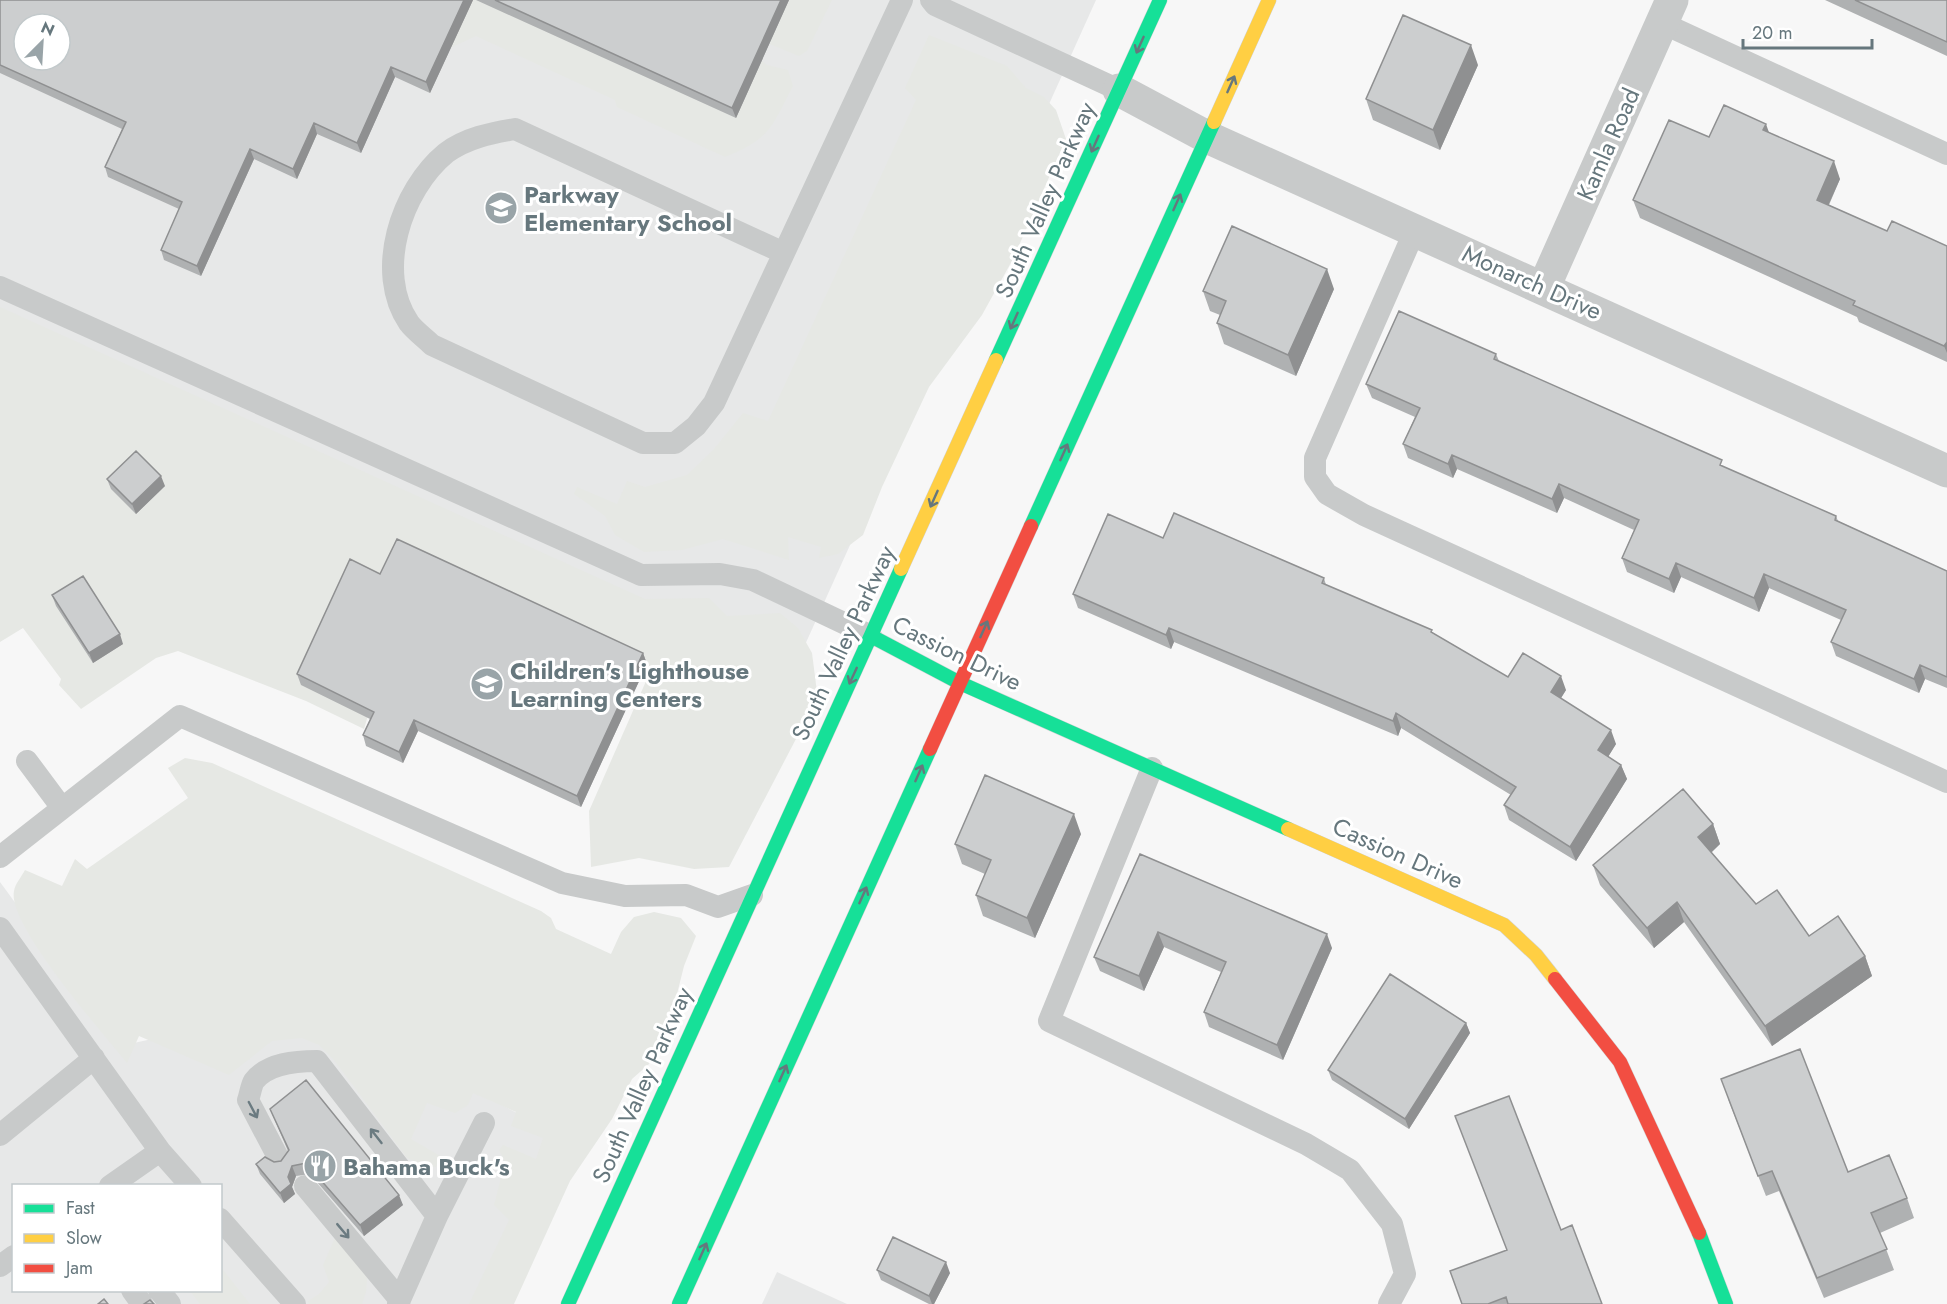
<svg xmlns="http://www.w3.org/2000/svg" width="1947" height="1304" viewBox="0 0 1947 1304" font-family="Jost,sans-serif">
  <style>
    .built { fill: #e7e8e8; fill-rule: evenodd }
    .green { fill: #e6e8e4 }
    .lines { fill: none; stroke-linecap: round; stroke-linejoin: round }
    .fast-casing { stroke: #d2d3d4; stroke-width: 15 }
    .slow-casing { stroke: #d2d3d4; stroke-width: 15 }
    .jam-casing { stroke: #d2d3d4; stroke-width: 15 }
    .lane { stroke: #c8caca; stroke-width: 22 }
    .street { stroke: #c8caca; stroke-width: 33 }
    .fast { stroke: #16e098; stroke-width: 14 }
    .slow { stroke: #ffcf43; stroke-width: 14 }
    .jam { stroke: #f24e42; stroke-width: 14 }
    .wall { fill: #afb1b2 }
    .shaded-wall { fill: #8f9091 }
    .building { fill: #cccecf; stroke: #8f9091; stroke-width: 1.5; fill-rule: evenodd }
    .oneway { stroke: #66777d }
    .oneway2 { stroke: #6b7b81 }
    .labels { text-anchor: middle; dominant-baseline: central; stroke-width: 6; stroke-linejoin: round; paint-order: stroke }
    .street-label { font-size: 24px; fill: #66777d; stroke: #fff }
    .poi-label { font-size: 24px; font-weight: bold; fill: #66777d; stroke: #fff; text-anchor: start }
  </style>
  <rect width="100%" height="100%" fill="#f7f7f7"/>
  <!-- built -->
  <path class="built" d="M0,0h1096l-320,709 -776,-352zM24,24h36v36h-36z
    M0,882l120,164 192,-42 252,134 -71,166h-493zM14,1186h206v104h-206z
    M777,1272l70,32h-85z"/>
  <!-- green -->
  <path class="green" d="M325,0h507l-25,51 -8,5 -32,-13 -8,15 8,7 21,5 5,16c-22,42 -22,52 -68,71l-108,-50 -2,-7 -139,-64 -41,19z
    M929,35l78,31 19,22 18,9 12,13 10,29 -53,120 -31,56 -53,72 -47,100 -19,48 -25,19 -19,4 2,-11 -33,-10 1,23 -66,-21 -41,11 -38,2 -29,-17 -10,-19 -31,-22 3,-7 40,17 10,-23 18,6 42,-12 27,-26 29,-36 25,8 148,-321 -11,-12z
    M0,307l645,292 64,-1 18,18 53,-3 18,15 14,25 5,39 -20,45 -68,130 -35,2 -55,-11 -48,9 -2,-56 61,-139 -237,-110 -49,167 -58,-28 -128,-50 -22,7 -75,51 -22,-24 2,-6 -38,-51 -23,14z
    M185,758l27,5 329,148 10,7 5,11 55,25 10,-22 13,-15 20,-5 27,6 15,18 -12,30 -12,48 -23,50 -17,15 -20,40 -42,62 -56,123h-45l40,-84 -15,-15 11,-43 -6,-12 4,-5 33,14 7,-21 -32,-12 5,-14 -43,-19 -5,12 -13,8 -28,-10 -16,36 31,18 -6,10 -12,-2 -17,-7 -73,-98 -15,-15 -17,-7 -30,3 -43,34 -90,-39 -12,27c-23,-29 -120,-138 -113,-172 1,-7 8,-15 11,-21l37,16 13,-27 12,10 101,-71 -20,-30z
    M337,1233l32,23 -3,36 -4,12h-53l-1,-3 11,-7 10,-12 -6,-17z
    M221,1268l3,3 26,33h-50l-10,-13 30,-1z"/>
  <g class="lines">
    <!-- fast casing -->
    <g class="fast-casing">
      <path id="fast" d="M996,360l164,-360
        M1031,526l183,-404
        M871,636l89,47 328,146
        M1699,1233l27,71
        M568,1304l333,-735
        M679,1304l251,-555"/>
    </g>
    <!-- slow casing -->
    <g class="slow-casing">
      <path id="slow" d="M1214,122l55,-122
        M901,569l95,-209
        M1288,829l216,96 32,30 19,24"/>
    </g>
    <!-- jam casing -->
    <g class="jam-casing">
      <path id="jam" d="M930,749l101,-223
        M1555,979l65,83 79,171"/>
    </g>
    <!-- lane -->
    <path class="lane" d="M931,0l4,5 184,85
      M1662,23l285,131
      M1415,230l-100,228v19l12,17 37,21 583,267
      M784,253l-269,-124c-24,4 -49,9 -69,24 -45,37 -72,119 -37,170 6,8 16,15 23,22l211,98h32l21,-17 18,-23 188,-403
      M0,287l641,288 79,-1 33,6 118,56
      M27,761l35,47
      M1152,768l-103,253 257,123 44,26 42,54 13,50 -16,30
      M0,857l180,-141 382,167 63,13 61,-1 32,12 34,-12
      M0,928l160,223
      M0,1135l94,-77
      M279,1159l-31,-59c2,-5 3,-14 6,-19 14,-18 42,-20 63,-20l120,155
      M110,1186l50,-35 31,35
      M305,1186l95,114
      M220,1219l75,85
      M0,1266l14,-10
      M132,1290l10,14
      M159,1290l11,14
      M398,1304l39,-88 47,-93"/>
    <!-- street -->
    <path class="street" d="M1119,90l88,47 740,334
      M1544,287l128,-287"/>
    <!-- fast -->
    <use href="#fast" class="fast"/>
    <!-- slow -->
    <use href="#slow" class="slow"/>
    <!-- jam -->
    <use href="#jam" class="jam"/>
  </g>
  <!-- wall -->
  <path class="wall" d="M0,0h473l-43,93 -35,-16 -34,76 -44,-19 -20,45 -43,-20 -53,117 -37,-16 -3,-10 18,-41 -71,-32 -3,-10 17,-38 -122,-56z
    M476,0h313l-53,118z
    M1825,0h122v56z
    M1478,65l-38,85 -67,-30 -7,-21z
    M1769,132l71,47 -11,26 58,26 60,15v116l-88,-40 -2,-5 -217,-99 -7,-18 76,-63z
    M1334,289l-38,87 -72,-32 -7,-21 3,-8 -10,-4 -7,-20z
    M1496,354l3,7 225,106 112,49 2,5 109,50v117l-22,-9 -6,14 -83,-37 -5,-14 10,-22 -72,-32 -10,24 -78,-35 -7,16 -47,-21 -5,-14 12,-28 -70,-32 -7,15 -100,-44 -4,9 -45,-20 -5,-14 12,-27 -43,-19 -6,-14z
    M107,479l58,7 -29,28 -25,-25z
    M1163,538l161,40 2,7 107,48 75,44 58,13 -5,8 55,46 -8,13 13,8 6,14 -51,82 -67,-41 -5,-15 7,-10 -110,-67 -3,8 -224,-94 -3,7 -93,-41 -5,-14z
    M380,574l263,79 4,11 -66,143 -163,-76 -15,32 -37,-17 -3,-11 7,-16 -69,-34 -4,-11z
    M52,595l71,49 -30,19 -37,-57z
    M1713,824l7,20 -9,9 45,51 53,32 56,20 7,20 -100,70 -88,-124 -30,26 -54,-63 -7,-20z
    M1081,834l-46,104 -52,-22 -7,-21 9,-21 -23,-10 -7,-20z
    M1140,854l192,94 -49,112 -74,-33 -5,-15 17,-40 -57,-25 -20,44 -44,-20 -6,-14z
    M1466,1023l4,10 -61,96 -77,-49 -4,-10z
    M1728,1099l120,73 59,26 7,20 -34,15 14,37 -70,28 -45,-107 -13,5z
    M270,1109l133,96 -39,31 -54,-62 -14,2 -4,11 3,7 -11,9 -24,-29 -4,-10 25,-3 7,-10z
    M1561,1230l41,74h-140z
    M877,1270l73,3 -16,31h-5l-48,-24z"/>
  <!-- shaded-wall -->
  <path class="shaded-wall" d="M464,0h9l-43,93 -4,-11z
    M781,0h8l-53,118 -4,-10z
    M1471,45l7,20 -38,85 -7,-20z
    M391,67l4,10 -34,76 -4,-10z
    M314,123l3,11 -20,45 -4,-10z
    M1766,124l6,17 -9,-11z
    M250,149l4,10 -53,117 -4,-10z
    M1834,161l6,18 -17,38 -6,-17z
    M1327,269l7,20 -38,87 -8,-21z
    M1946,341l1,2v10l-3,-7z
    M1452,455l5,14 -4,9 -5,-14z
    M161,476l4,10 -29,28 -4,-10z
    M1559,484l5,14 -7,15 -5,-14z
    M1676,563l5,14 -7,16 -5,-14z
    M1764,574l5,14 -10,24 -5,-14z
    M1169,628l5,14 -3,7 -5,-14z
    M120,634l3,10 -30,19 -4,-10z
    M643,653l4,11 -66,143 -4,-11z
    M1920,665l5,14 -6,14 -5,-14z
    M1561,676l5,14 -10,16 -5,-14z
    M1396,713l5,15 -3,8 -5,-15z
    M414,720l4,11 -15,32 -4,-11z
    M1611,730l5,14 -13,21 -5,-15z
    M1621,765l6,14 -51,82 -6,-14z
    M1074,814l7,20 -46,104 -8,-20z
    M1713,824l7,20 -15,14 -7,-21z
    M1677,902l7,20 -30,26 -7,-20z
    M1158,932l6,15 -20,44 -5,-15z
    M1327,934l5,14 -49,112 -6,-15z
    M1865,956l7,20 -100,70 -7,-20z
    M1466,1023l4,10 -61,96 -4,-10z
    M292,1166l4,10 -4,11 3,7 -11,9 -4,-10 8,-16z
    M399,1195l4,10 -39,31 -4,-11z
    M946,1262l4,11 -16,31h-2l-3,-8z"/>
  <!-- building -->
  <path class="building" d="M0,0h464l-38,82 -35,-15 -34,76 -43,-20 -21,46 -43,-20 -53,117 -36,-16 21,-48 -77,-35 21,-45 -126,-57zM24,24h36v36h-36z
    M495,0h286l-49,108z
    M1855,0h92v42z
    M1403,15l68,30 -38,85 -67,-31z
    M1724,105l42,19 -3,6 71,31 -17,39 70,31 5,-10 55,25v96l-3,4 -91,-41 2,-4 -222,-101 36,-80 40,17z
    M1232,226l95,43 -39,86 -71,-32 9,-22 -23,-10z
    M1399,311l97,43 -2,5 228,101 -2,5 116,51 -1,4 112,51v106l-27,-12 -6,14 -83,-37 15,-32 -82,-36 -10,24 -78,-35 -7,16 -47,-21 17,-38 -80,-36 -7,15 -100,-44 -4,9 -45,-20 17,-36 -54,-24z
    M136,451l25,25 -29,28 -25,-25z
    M1174,513l150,65 -2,5 110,47 -1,2 77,45 15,-24 38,23 -10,16 60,38 -13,20 23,15 -51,82 -66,-42 12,-18 -120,-74 -3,8 -224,-93 -3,7 -93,-41 35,-80 55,24z
    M397,539l246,114 -66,143 -163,-76 -15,32 -36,-17 11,-23 -77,-38 53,-115 30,15z
    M83,576l37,58 -31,19 -37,-58z
    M985,775l89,39 -47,104 -51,-23 15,-35 -36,-16z
    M1683,789l30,35 -15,13 58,67 21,-14 32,46 29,-20 27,40 -100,70 -88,-124 -30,26 -54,-63z
    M1140,854l187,80 -50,111 -73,-33 22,-50 -68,-30 -19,44 -45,-19z
    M1390,974l76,49 -61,96 -77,-49z
    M1800,1049l48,123 41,-17 18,43 -36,15 16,36 -70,29 -45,-107 -14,5 -37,-97z
    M306,1080l93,115 -39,30 -54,-62 -14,3 -4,11 3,7 -11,9 -24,-29 9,-7 9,5 7,-1 8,-11 -19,-41z
    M1509,1096l52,134 11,-5 30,79h-94l-2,-7 -18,7h-26l-12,-33 57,-21 -52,-134z
    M893,1237l53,25 -17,34 -52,-26z
    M104,1299l4,5h-10z
    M150,1300l4,4h-10z"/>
  <!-- one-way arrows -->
  <defs><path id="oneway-shaft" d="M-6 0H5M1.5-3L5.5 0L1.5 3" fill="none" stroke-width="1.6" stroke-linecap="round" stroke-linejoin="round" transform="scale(1.5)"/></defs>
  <g class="oneway">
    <use href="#oneway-shaft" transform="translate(1140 45) rotate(114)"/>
    <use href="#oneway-shaft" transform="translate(1231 84) rotate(-66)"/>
    <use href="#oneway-shaft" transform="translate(1095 144) rotate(114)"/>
    <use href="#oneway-shaft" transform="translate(1177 202) rotate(-66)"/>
    <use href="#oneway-shaft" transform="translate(1014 321) rotate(114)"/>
    <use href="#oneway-shaft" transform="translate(1064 452) rotate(-66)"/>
    <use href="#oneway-shaft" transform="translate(934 499) rotate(114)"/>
    <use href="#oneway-shaft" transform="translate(984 629) rotate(-66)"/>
    <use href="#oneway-shaft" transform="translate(853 676) rotate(115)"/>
    <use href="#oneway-shaft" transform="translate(919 773) rotate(-66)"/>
    <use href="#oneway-shaft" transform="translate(863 895) rotate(-66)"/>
    <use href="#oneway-shaft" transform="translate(783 1073) rotate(-66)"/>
    <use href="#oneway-shaft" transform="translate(703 1251) rotate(-66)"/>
  </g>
  <g class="oneway2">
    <use href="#oneway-shaft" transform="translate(253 1110) rotate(62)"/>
    <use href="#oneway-shaft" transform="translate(376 1136) rotate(-128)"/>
    <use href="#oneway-shaft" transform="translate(343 1231) rotate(50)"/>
  </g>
  <!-- icons -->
  <defs>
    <g id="school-disc" transform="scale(1.725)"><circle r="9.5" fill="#99a4a8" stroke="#fff"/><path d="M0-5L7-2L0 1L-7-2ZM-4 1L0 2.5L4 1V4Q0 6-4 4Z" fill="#fff"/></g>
    <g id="restaurant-disc" transform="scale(1.725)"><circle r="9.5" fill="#99a4a8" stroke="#fff"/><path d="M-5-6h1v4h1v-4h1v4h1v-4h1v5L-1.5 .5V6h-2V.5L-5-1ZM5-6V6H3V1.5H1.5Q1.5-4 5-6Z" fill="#fff"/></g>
  </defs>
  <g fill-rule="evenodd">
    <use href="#school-disc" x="501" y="208"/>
    <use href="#school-disc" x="487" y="684"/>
    <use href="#restaurant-disc" x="320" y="1166"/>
  </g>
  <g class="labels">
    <!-- street labels -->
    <g class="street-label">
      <text transform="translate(1608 144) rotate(-66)">Kamla Road</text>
      <text transform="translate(1045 200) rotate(-66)">South Valley Parkway</text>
      <text transform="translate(1532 282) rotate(24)">Monarch Drive</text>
      <text transform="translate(843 643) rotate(-65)">South Valley Parkway</text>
      <text transform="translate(957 653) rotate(26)">Cassion Drive</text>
      <text transform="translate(1398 853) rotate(24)">Cassion Drive</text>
      <text transform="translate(642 1085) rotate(-66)">South Valley Parkway</text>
    </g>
    <!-- poi labels -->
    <g class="poi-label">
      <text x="524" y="194">Parkway<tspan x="524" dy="28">Elementary School</tspan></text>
      <text x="510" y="670">Children's Lighthouse<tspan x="510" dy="28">Learning Centers</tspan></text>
      <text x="343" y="1166">Bahama Buck's</text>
    </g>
  </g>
  <!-- legend -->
  <rect x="12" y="1184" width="210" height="108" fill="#ffffff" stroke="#c2c9cb" stroke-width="1.5"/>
  <rect x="24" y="1204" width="30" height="9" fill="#16e098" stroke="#c2c9cb" stroke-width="1.5"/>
  <text x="66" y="1214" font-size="18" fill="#66777d">Fast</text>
  <rect x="24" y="1234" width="30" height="9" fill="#ffcf43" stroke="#c2c9cb" stroke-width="1.5"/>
  <text x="66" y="1244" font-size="18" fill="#66777d">Slow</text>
  <rect x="24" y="1264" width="30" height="9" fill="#f24e42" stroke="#c2c9cb" stroke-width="1.5"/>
  <text x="66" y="1274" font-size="18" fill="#66777d">Jam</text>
  <!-- north arrow -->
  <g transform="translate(42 42) rotate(24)"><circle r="28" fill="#ffffff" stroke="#c2c9cb" stroke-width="1.5"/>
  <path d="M0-4.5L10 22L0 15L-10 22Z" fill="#99a4a8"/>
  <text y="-9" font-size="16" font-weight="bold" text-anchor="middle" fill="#66777d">N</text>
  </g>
  <!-- scale -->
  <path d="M1743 39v9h129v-9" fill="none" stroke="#66777d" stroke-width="3"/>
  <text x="1752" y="39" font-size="18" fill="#66777d" stroke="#ffffff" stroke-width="4.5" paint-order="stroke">20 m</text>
</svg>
